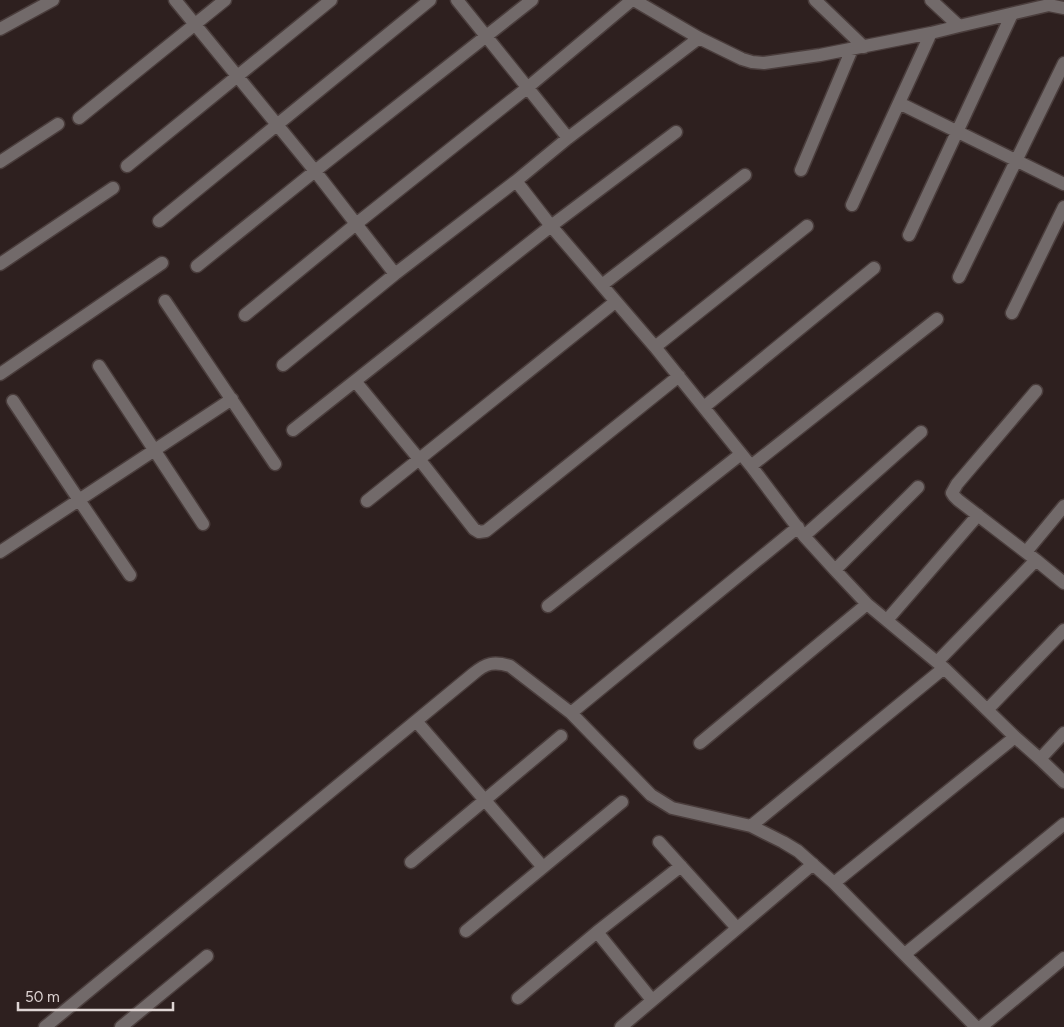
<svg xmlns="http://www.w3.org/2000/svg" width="1064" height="1027" viewBox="0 0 1064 1027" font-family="Figtree,sans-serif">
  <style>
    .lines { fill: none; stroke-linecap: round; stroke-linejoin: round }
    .minor-casing { stroke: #4a3d3c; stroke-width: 15 }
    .minor { stroke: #726a6a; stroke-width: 12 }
  </style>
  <rect width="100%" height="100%" fill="#2e201f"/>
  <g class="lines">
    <!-- minor casing -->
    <g class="minor-casing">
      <path id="minor" d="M175,0l140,171 80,103 121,-93
        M457,0l111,138
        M634,0l65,38 43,21 10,3 12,1 56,-8 111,-22 28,-7 90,-21 15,3
        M815,0l49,47
        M931,0l28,26
        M0,29l53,-29
        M699,38l-131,100 -52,43 35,45 104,121 96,119 53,70 31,34 32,34 77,64 71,69 25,22 24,23
        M899,103l165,81
        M79,118l146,-118
        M0,162l58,-38
        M127,166l204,-166
        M801,170l51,-121
        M852,205l79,-172
        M159,221l271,-221
        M909,235l103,-221
        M0,264l113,-76
        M197,266l118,-95 217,-171
        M959,277l105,-214
        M602,285l143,-110
        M165,301l110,163
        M1012,313l52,-106
        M245,315l111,-91 171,-136 105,-88
        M655,347l152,-121
        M283,365l112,-91
        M99,366l104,158
        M0,374l162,-111
        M355,381l64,78 55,70 5,3 7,-1 193,-155
        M1036,391l-79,93 -5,9 2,3 4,4 78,60 28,23
        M13,401l66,99 51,75
        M704,407l170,-139
        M293,430l258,-204 125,-94
        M751,466l186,-147
        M367,501l248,-199
        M804,536l117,-104
        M0,552l232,-153
        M1026,552l38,-46
        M835,570l83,-83
        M548,606l193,-152
        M887,620l91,-105
        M937,662l99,-102
        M987,710l77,-80
        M571,713l227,-186
        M416,721l126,145
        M700,743l167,-139
        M1040,759l24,-26
        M751,826l193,-158
        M659,842l78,86
        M411,862l150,-126
        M834,883l181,-146
        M466,931l156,-129
        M597,932l55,68
        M905,954l159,-130
        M518,998l79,-66 84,-66
        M45,1027l428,-353c13,-11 21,-13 37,-8l61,47 80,82 21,13 79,18 32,16 15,9 36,32 142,144
        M121,1027l86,-71
        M621,1027l192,-163
        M981,1027l83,-69"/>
    </g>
    <!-- minor -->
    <use href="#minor" class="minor"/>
  </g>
  <!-- scale -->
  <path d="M18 1002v8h155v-8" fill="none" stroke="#dfd5d4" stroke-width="2.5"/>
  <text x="25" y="1002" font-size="15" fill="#dfd5d4" stroke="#2e201f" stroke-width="4" paint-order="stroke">50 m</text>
</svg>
